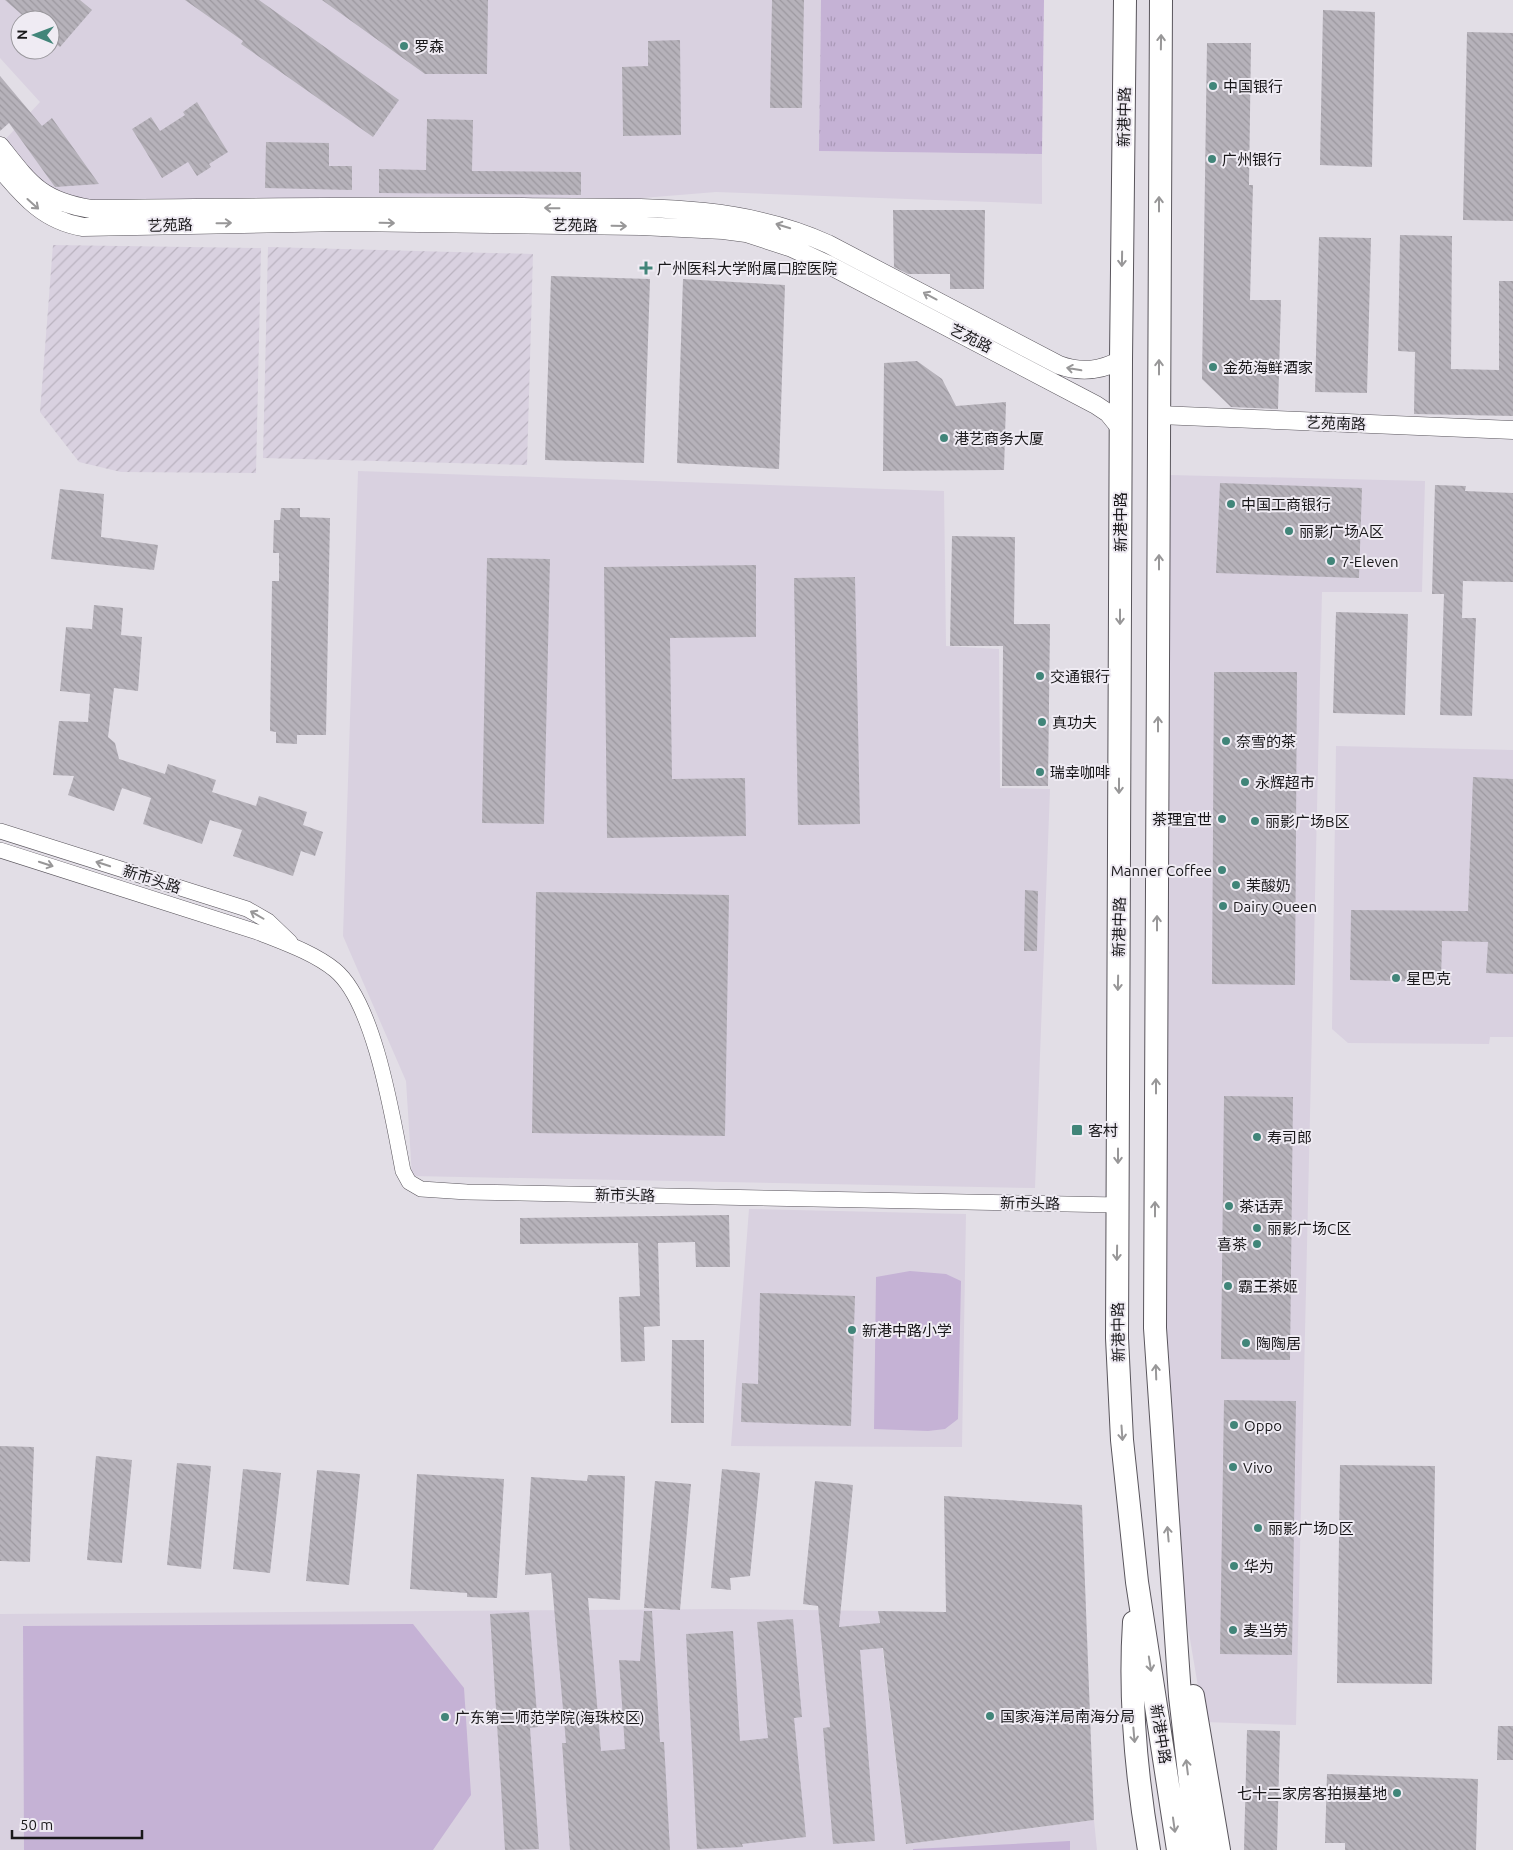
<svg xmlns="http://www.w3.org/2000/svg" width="1513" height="1850" viewBox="0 0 1513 1850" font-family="Ubuntu,'Noto Sans SC',sans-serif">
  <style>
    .built { fill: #d9d1e0; fill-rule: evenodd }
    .industrial { fill: url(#industrial-furrows) }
    .green { fill: #c5b2d5 }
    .park { fill: url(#park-tufts) }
    .building { fill: url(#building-back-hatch) }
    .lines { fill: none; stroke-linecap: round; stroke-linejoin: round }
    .minor-casing { stroke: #59555c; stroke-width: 16 }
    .tertiary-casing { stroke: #59555c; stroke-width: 19 }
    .primary-casing { stroke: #59555c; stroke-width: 24 }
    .minor { stroke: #fff; stroke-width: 15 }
    .tertiary { stroke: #fff; stroke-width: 18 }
    .primary { stroke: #fff; stroke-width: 22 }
    .oneway { stroke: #989798 }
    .poi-dot { fill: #418579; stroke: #efebf3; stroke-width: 2 }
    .labels { text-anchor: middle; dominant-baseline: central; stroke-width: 4; stroke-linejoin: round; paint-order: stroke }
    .poi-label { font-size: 15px; fill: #19181a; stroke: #efebf3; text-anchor: start }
    .street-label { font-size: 15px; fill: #19181a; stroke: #efebf3 }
  </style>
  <defs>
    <pattern id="industrial-furrows" width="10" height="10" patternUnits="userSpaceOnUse" patternTransform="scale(1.25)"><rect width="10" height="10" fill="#d9d1e0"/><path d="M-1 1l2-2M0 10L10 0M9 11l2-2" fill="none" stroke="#bab3c0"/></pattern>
    <pattern id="park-tufts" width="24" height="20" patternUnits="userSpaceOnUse" patternTransform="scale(1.25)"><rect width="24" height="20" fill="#c5b2d5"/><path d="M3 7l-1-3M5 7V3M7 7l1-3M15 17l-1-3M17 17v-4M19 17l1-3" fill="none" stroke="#a998b6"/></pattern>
    <pattern id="building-back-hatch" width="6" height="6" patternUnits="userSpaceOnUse" patternTransform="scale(1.25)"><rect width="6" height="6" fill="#b6b2ba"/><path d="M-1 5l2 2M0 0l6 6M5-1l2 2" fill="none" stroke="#9c989f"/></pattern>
  </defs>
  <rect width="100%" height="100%" fill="#e2dee6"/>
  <!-- built -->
  <path class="built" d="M0,0h821l-2,151 223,3v50l-326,-12 -135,11 -487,3 -42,-9 -51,-53 39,-42 -40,-44zM20,20h30v30h-30z
    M358,471l586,20 2,155 53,3 1,139 50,1 -15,399 -623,-12 -6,-95 -63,-145z
    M1169,475l256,6 -3,111h-100l-26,1133 -92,-3 -24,-142 -19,-244z
    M1336,746l177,4v287h-23l-1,7 -141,-1 -16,-14z
    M749,1209l217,5 -4,233 -231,-1z
    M731,1609l147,2 28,233 188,-24 3,30h-1097v-236z"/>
  <!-- industrial -->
  <path class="industrial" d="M53,245l208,3 -5,225 -135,-1 -42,-10 -39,-50z
    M268,247l265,7 -6,211 -264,-7z"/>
  <!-- green -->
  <path class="green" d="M910,1271l36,3 15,7 -3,138 -13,10 -17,2 -54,-2 2,-152z
    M413,1624l51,64 7,107 -38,55h-409l-1,-224z
    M1070,1841v9h-157v-1z"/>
  <!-- park -->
  <path class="park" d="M821,0h223l-2,154 -223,-3z"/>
  <!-- building -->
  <path class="building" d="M5,0h75l12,10 -32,37 -10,-8v-19h-22z
    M185,0h74l140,100 -26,37 -132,-93 2,-3z
    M322,0h166l-1,74h-62z
    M772,0h32l-2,108h-32z
    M1323,10l52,2 -3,155 -52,-2z
    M1467,32l46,1v188l-50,-1z
    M680,40l1,95 -58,1 -1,-69 26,-1v-25z
    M1207,43h44l-2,142h4l-3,115h31l-3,109 -47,-2 -29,-28z
    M0,76l42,50 10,-8 47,66 -44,3 -46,-64 -9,8z
    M197,102l31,50 -19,12 2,3 -14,9 -9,-14 -26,16 -30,-49 19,-12 9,14 25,-16 -2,-3z
    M427,119l46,1 -1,51 109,1v23l-202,-2v-24l47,1z
    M266,142l63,1v23h23v24l-87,-2z
    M893,210h92l-1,79h-34v-15h-42l-14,-7z
    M1400,235l52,1 -1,133 48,1v-89h14v135l-99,-2 1,-62 -17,-1z
    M1319,237l52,1 -4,155 -52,-1z
    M551,276l99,3 -6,184 -99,-3z
    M683,279l102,6 -6,184 -102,-6z
    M917,361l25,18 14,27 50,-4 -2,68 -121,1 1,-108z
    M1220,483l142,5 -3,90 -143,-5z
    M1435,485l31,1 -1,5 48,2v89l-50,-1 -1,37h14l-4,98 -32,-1 4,-121h-12z
    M60,489l44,5 -3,43 57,8 -4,25 -103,-11z
    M281,508h19v9l30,1 -4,217h-29v9l-21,-1v-11l-6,-1 2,-150h7v-28h-6l1,-33h6z
    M952,536l63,1 -1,87h36l-2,162h-46l1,-140h-53z
    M487,558l63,1 -6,265 -62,-1z
    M756,565v72l-86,1 2,141 73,-1 1,58 -139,2 -3,-271z
    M855,577l5,247 -62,1 -4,-247z
    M94,605l29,3 -2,27 21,2 -4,54 -24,-3 -6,49 7,6 4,16 46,15 3,-10 48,16 -4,12 44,14 3,-10 48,16 -4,13 20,7 -8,24 -14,-5 -8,25 -60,-20 9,-26 -32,-10 -8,24 -59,-20 8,-26 -29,-10 -8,23 -46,-16 6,-19 -21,-1 6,-54 29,1 2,-28 -30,-3 6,-64 26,2z
    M1336,612l72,2 -3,101 -72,-2z
    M1214,672h83l-2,313 -83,-1z
    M1473,777l40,2v195l-27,-1 2,-31 -46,-1 -1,41 -91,-2 1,-70 117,1z
    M1025,890l13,1 -1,60h-13z
    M536,892l193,3 -4,241 -193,-3z
    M1224,1096l69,1 -3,263 -69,-1z
    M729,1215l1,52h-34l-1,-25 -37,1 2,83 -16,1 1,34 -24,1 -2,-65 21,-1 -2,-53 -118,1v-26z
    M760,1293l95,3 -4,130 -110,-4 1,-39 16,1z
    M672,1340h32v83h-33z
    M1224,1400l72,1 -4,254 -72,-1z
    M0,1446l34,1 -4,115 -30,-1z
    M96,1456l36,4 -10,103 -35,-3z
    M177,1463l34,3 -10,103 -34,-4z
    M1340,1465l95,1 -3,218 -95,-1z
    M243,1469l38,4 -11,100 -37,-4z
    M722,1469l38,4 -10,103 -20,2 1,12 -20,-2z
    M317,1470l43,4 -11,111 -43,-4z
    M417,1474l87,5 -7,119 -30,-1v-4l-57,-4z
    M588,1475l37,1 -5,124 -32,-2 13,153 24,-2 -6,-89 21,1 4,-50h8l8,131h4l6,108h-100l-8,-107h4l-15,-170 -26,2 6,-98 56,4z
    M655,1481l36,3 -11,126 -36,-2z
    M815,1481l38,4 -14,142 41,-4 -2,-12 68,1 -2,-116 138,9 12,315 -188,24 -23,-196 -23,2 15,191 -42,3 -10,-116 7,-1 -12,-121 -15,-2z
    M529,1612l9,115 -8,1 9,121 -34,1 -15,-236z
    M793,1619l9,98 -8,1 12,119 -64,7 1,3 -46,2 -11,-215 47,-3 7,110 28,-3 -11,-116z
    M1498,1726h15v34h-16z
    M1247,1730l33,1 -3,119h-33z
    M1327,1774l151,5 -2,71h-131v-7h-20z"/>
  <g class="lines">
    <!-- minor casing -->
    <g class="minor-casing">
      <path id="minor" d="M0,831l247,78 21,12 22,21
        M0,850l260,83c25,10 54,20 75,37 40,33 58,150 68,201l6,11 12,7 46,3 651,13"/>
    </g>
    <!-- tertiary casing -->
    <g class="tertiary-casing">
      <path id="tertiary" d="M0,146c30,38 41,55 91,63 144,-1 288,-4 432,-2 102,2 210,-7 305,37l231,121c22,8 41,6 62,-5
        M0,168c24,29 45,53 83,59l263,-5 295,4 82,4 23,3 46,15 37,17 267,140 12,8 13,16
        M1159,415l354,15"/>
    </g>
    <!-- primary casing -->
    <g class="primary-casing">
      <path id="primary" d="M1125,0l-4,360 -4,978 5,102 15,142 41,268
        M1161,0l-6,1328 25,368 18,154
        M1134,1622c-5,77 2,152 15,228
        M1193,1696l26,154"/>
    </g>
    <!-- minor -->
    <use href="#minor" class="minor"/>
    <!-- tertiary -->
    <use href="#tertiary" class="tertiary"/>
    <!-- primary -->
    <use href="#primary" class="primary"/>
  </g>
  <!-- one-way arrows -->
  <defs><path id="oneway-shaft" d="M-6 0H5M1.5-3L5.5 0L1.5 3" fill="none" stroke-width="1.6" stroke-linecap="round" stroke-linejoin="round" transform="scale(1.25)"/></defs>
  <g class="oneway">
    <use href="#oneway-shaft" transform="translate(1161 42) rotate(-89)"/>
    <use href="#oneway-shaft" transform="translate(33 204) rotate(42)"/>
    <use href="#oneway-shaft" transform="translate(1159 204) rotate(-90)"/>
    <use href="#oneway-shaft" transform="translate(552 208) rotate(-179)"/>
    <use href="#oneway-shaft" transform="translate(224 223) rotate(-1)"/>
    <use href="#oneway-shaft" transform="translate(387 223) rotate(1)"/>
    <use href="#oneway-shaft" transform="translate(619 226) rotate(1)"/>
    <use href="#oneway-shaft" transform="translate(783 226) rotate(-163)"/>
    <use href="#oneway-shaft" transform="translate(1122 259) rotate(91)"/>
    <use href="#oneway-shaft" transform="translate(930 296) rotate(-152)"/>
    <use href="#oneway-shaft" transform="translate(1159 367) rotate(-90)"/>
    <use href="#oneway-shaft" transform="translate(1074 369) rotate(-170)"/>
    <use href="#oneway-shaft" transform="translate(1159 562) rotate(-90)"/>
    <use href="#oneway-shaft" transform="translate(1120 617) rotate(90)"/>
    <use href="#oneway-shaft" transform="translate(1158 724) rotate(-90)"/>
    <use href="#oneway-shaft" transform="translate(1119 786) rotate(90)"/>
    <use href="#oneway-shaft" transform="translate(46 864) rotate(18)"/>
    <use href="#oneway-shaft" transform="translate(103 864) rotate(-162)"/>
    <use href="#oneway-shaft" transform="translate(257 915) rotate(-150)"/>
    <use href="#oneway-shaft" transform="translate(1157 923) rotate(-90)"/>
    <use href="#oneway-shaft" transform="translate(1118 983) rotate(91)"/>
    <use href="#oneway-shaft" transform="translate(1156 1086) rotate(-90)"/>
    <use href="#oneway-shaft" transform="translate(1118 1156) rotate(90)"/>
    <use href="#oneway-shaft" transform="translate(1155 1209) rotate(-90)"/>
    <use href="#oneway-shaft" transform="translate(1117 1253) rotate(91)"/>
    <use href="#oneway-shaft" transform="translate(1156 1372) rotate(-92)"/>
    <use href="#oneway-shaft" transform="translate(1122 1433) rotate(86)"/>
    <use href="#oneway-shaft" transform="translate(1168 1534) rotate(-95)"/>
    <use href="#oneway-shaft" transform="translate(1150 1664) rotate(81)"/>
    <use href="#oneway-shaft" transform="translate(1134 1735) rotate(85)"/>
    <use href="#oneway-shaft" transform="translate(1187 1767) rotate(-97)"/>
    <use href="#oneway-shaft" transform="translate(1174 1825) rotate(82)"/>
  </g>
  <!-- markers -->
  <g class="poi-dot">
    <circle cx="404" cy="46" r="5"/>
    <circle cx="1213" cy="86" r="5"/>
    <circle cx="1212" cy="159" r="5"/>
    <path d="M643.5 260.5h5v5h5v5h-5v5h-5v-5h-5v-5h5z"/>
    <circle cx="1213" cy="367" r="5"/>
    <circle cx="944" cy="438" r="5"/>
    <circle cx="1231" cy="504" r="5"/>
    <circle cx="1289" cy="531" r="5"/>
    <circle cx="1331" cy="561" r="5"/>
    <circle cx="1040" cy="676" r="5"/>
    <circle cx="1042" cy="722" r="5"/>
    <circle cx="1226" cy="741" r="5"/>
    <circle cx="1040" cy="772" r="5"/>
    <circle cx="1245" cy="782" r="5"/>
    <circle cx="1222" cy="819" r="5"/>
    <circle cx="1255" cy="821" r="5"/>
    <circle cx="1222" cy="870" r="5"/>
    <circle cx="1236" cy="885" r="5"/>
    <circle cx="1223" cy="906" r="5"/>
    <circle cx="1396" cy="978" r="5"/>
    <rect x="1071" y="1124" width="12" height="12" rx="2.5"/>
    <circle cx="1257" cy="1137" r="5"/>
    <circle cx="1229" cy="1206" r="5"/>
    <circle cx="1257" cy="1228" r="5"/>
    <circle cx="1257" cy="1244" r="5"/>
    <circle cx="1228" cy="1286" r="5"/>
    <circle cx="852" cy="1330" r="5"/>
    <circle cx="1246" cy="1343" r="5"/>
    <circle cx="1234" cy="1425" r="5"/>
    <circle cx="1233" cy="1467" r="5"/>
    <circle cx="1258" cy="1528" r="5"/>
    <circle cx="1234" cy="1566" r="5"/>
    <circle cx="1233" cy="1630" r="5"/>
    <circle cx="990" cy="1716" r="5"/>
    <circle cx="445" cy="1717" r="5"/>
    <circle cx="1397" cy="1793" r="5"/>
  </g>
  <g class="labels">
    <!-- poi labels -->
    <g class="poi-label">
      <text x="414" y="46">罗森</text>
      <text x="1223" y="86">中国银行</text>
      <text x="1222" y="159">广州银行</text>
      <text x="657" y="268">广州医科大学附属口腔医院</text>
      <text x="1223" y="367">金苑海鲜酒家</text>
      <text x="954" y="438">港艺商务大厦</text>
      <text x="1241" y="504">中国工商银行</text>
      <text x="1299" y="531">丽影广场A区</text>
      <text x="1341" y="561">7-Eleven</text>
      <text x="1050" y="676">交通银行</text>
      <text x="1052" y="722">真功夫</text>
      <text x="1236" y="741">奈雪的茶</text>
      <text x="1050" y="772">瑞幸咖啡</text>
      <text x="1255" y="782">永辉超市</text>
      <text x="1212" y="819" text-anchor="end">茶理宜世</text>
      <text x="1265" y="821">丽影广场B区</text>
      <text x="1212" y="870" text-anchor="end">Manner Coffee</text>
      <text x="1246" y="885">茉酸奶</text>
      <text x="1233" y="906">Dairy Queen</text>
      <text x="1406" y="978">星巴克</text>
      <text x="1088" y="1130">客村</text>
      <text x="1267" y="1137">寿司郎</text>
      <text x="1239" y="1206">茶话弄</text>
      <text x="1267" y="1228">丽影广场C区</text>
      <text x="1247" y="1244" text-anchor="end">喜茶</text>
      <text x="1238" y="1286">霸王茶姬</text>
      <text x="862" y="1330">新港中路小学</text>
      <text x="1256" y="1343">陶陶居</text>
      <text x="1244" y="1425">Oppo</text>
      <text x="1243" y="1467">Vivo</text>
      <text x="1268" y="1528">丽影广场D区</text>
      <text x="1244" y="1566">华为</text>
      <text x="1243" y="1630">麦当劳</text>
      <text x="1000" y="1716">国家海洋局南海分局</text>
      <text x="455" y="1717">广东第二师范学院(海珠校区)</text>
      <text x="1387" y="1793" text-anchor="end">七十二家房客拍摄基地</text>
    </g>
    <!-- street labels -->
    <g class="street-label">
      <text transform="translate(1124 117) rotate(-89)">新港中路</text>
      <text transform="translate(170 225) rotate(-2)">艺苑路</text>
      <text transform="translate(575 225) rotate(1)">艺苑路</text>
      <text transform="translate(971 338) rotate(27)">艺苑路</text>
      <text transform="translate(1336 423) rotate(2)">艺苑南路</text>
      <text transform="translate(1120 522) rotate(-90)">新港中路</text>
      <text transform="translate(152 879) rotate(18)">新市头路</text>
      <text transform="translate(1119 927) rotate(-89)">新港中路</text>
      <text transform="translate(625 1195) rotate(1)">新市头路</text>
      <text transform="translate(1030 1203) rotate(1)">新市头路</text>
      <text transform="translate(1118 1332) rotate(-91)">新港中路</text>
      <text transform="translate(1161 1734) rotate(81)">新港中路</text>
    </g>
  </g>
  <!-- north arrow -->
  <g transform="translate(35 35) rotate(271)"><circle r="24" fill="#efebf3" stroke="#99979c"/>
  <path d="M0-4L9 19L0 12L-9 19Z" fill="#418579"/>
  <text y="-8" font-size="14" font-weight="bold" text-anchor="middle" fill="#19181a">N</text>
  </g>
  <!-- scale -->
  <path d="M12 1830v8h130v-8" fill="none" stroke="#19181a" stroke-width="2.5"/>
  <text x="20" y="1830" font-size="15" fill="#19181a" stroke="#efebf3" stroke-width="4" paint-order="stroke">50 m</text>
</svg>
